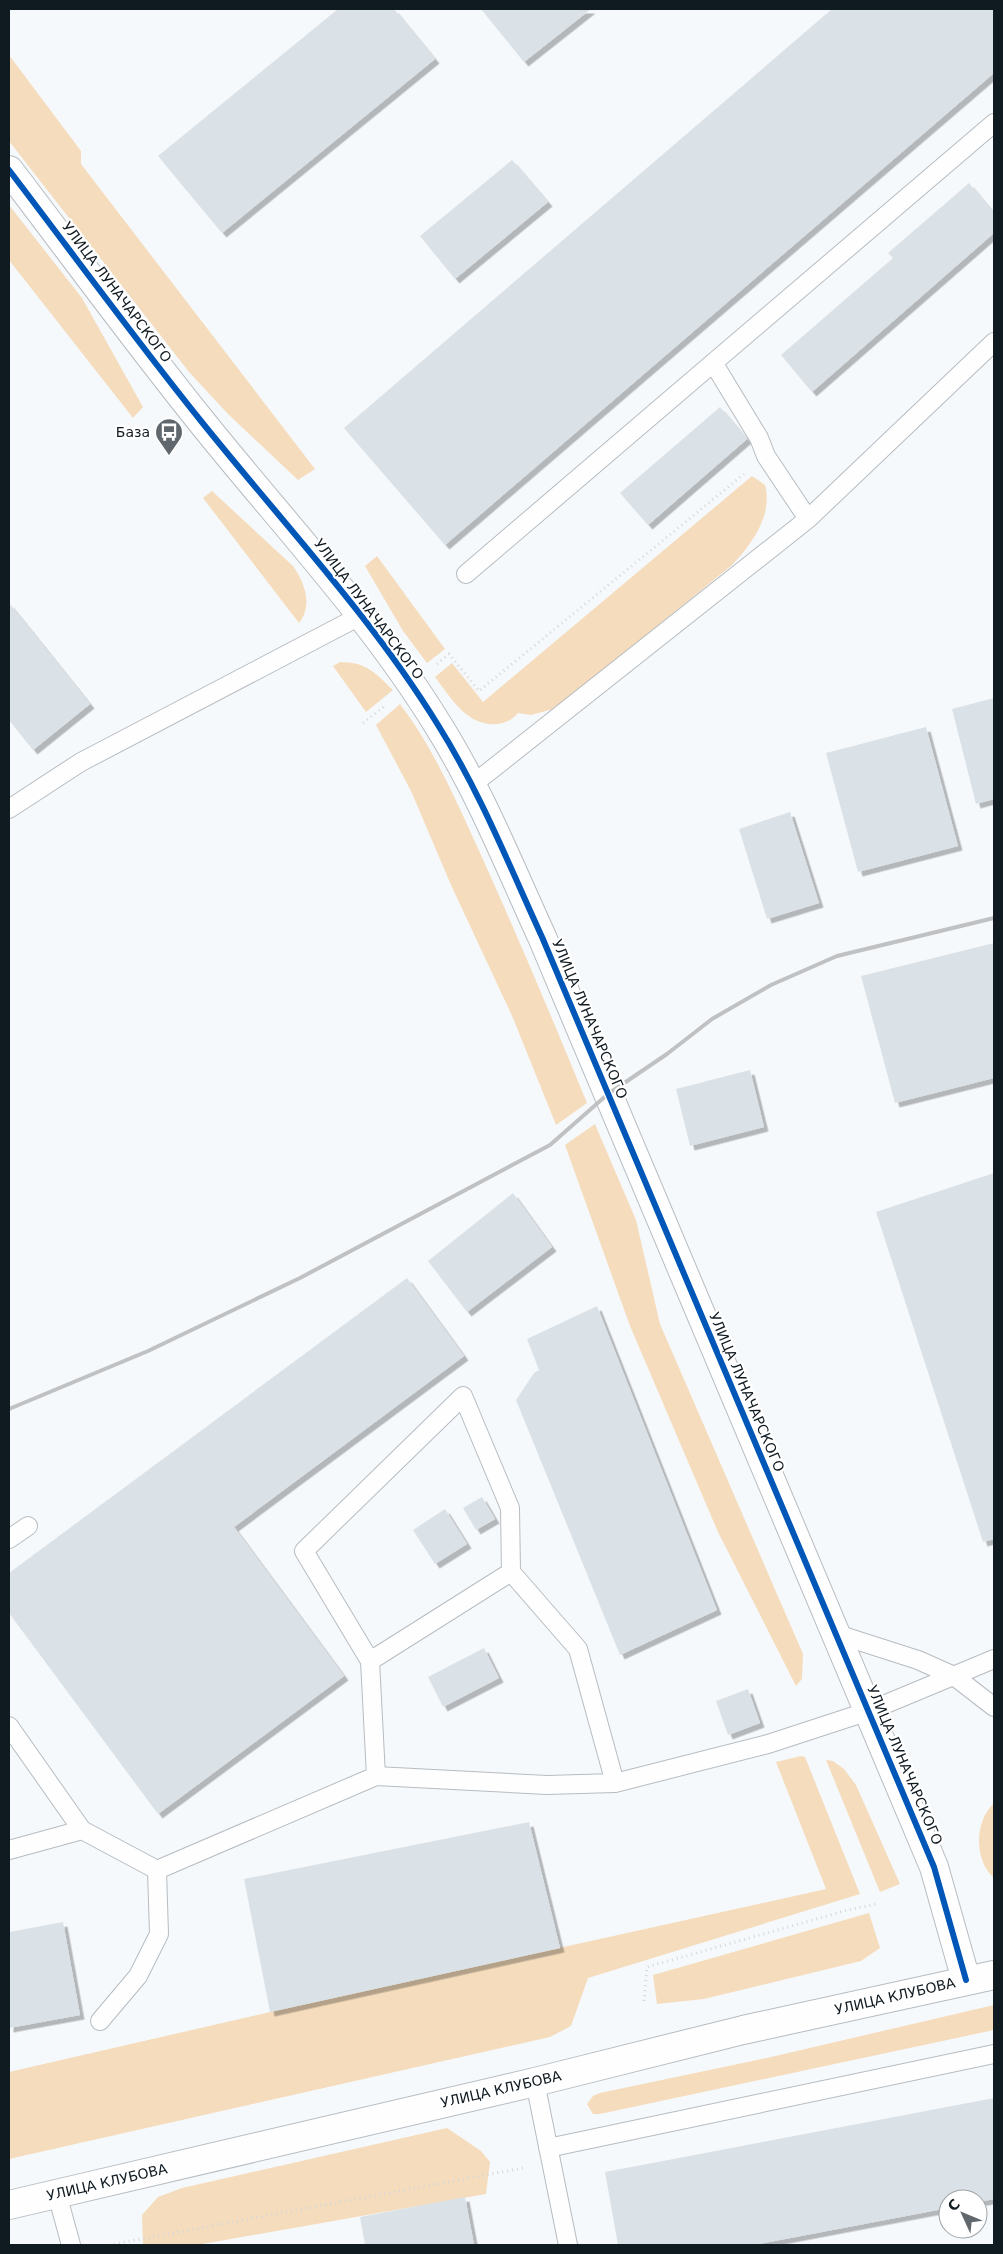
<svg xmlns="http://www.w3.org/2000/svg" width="1003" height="2254" viewBox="0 0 1003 2254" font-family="'DejaVu Sans',sans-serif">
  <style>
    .green { fill: #f5dcbc }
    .building { fill: #dbe2e7; filter: url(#shadow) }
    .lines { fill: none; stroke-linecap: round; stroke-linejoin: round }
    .lane-casing { stroke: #b6bcc1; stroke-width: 20 }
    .street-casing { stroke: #b6bcc1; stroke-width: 30 }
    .secondary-casing { stroke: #b6bcc1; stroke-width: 30 }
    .path { stroke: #d6d7d7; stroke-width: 3; stroke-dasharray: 1 4; stroke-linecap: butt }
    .lane { stroke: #fefeff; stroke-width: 18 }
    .street { stroke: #fefeff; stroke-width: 28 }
    .secondary { stroke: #fefeff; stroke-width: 28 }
    .rail { stroke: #c0c1c2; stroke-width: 4 }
    .cycleway-casing { stroke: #fff; stroke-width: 9 }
    .cycleway { stroke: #0057b8; stroke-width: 6 }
    .labels { text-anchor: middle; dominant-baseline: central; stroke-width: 4.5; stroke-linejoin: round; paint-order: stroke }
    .street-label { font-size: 14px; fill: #101a21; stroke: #fff }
    .poi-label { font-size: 14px; fill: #101a21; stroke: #fff; text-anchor: end }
  </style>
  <defs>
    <filter id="shadow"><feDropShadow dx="4.5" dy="4.5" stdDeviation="0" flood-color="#0004"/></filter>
  </defs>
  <rect width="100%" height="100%" fill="#f6f9fc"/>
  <!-- green -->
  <path class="green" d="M9,55l72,96v13l234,305 -17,11 -70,-66 -39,-42 -180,-231z
    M9,205l73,93 61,109 -10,11 -124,-158z
    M752,476l13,9c8,30 -13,59 -33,80l-175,143 -26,7 -13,-2c-5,6 -12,10 -20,11 -31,3 -47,-26 -63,-47l17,-14 31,39z
    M212,491l81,75c12,17 20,39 6,57l-96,-125z
    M377,556l68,93 -18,14 -24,-32 -38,-65z
    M340,662c27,0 35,11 53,28l-27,22 -33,-46z
    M400,704c35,46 57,99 81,151 37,82 72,165 106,248l-31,22 -43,-107 -62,-133 -40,-94 -35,-66z
    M595,1124l41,96 24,104 143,330 -1,25 -6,7 -78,-154 -88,-206 -65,-181z
    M801,1756l4,1 55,137 -272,84 -17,48 -21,11 -541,122v-87l261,-60 556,-123 -50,-127z
    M826,1760l7,1 11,8 12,16 44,99 -20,8z
    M994,1803v75c-20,-18 -20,-56 0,-75z
    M869,1913l11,35 -19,13 -157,38 -47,5 -4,-29z
    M994,2005v25l-394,84h-7l-6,-10 6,-8 7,-3 171,-36z
    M447,2128l34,23 9,11 -4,32 -289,51h-54l-1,-30 16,-18 24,-9z"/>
  <!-- building -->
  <path class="building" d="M338,9h56l41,50 -213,174 -64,-77z
    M481,9h110l-67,53z
    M832,9h162v64l-549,472 -101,-117z
    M512,160l36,42 -93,77 -35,-43z
    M969,183l25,30v20l-182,159 -31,-37 112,-97 -5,-5z
    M720,407l27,32 -99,86 -28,-32z
    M9,603l81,101 -57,46 -24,-30z
    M994,698v101l-18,5 -24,-95z
    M926,727l32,119 -100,26 -32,-119z
    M790,812l29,91 -52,16 -28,-90z
    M994,943v135l-99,25 -34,-127z
    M750,1070l14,57 -74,19 -14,-57z
    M994,1173v366l-11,3 -107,-330z
    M513,1193l39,54 -85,65 -39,-51z
    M407,1278l57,78 -230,171 110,149 -186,138 -149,-201v-40z
    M597,1306l120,304 -97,45 -104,-255 18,-27 5,-3 -12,-31z
    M482,1497l13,22 -19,11 -13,-22z
    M445,1509l22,35 -32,20 -22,-34z
    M484,1648l15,30 -56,29 -15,-30z
    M748,1689l12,34 -32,12 -12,-34z
    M529,1822l31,126 -290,64 -26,-133z
    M63,1922l17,93 -71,13v-96z
    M994,2098v101l-16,3v-3h-30v9l-195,37h-135l-13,-73z
    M465,2197l9,48h-109l-5,-28z"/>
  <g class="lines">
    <!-- lane casing -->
    <g class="lane-casing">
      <path id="lane" d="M714,364l45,74 7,18 42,63
        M466,574l528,-451
        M472,785l336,-266 186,-177
        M9,809l72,-47 279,-146
        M9,1539l19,-13
        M837,1634l81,26 36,16 40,31
        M370,1661l-66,-110 159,-155 47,112 1,64
        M9,1726l73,104
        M376,1776l-6,-115 141,-89 67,77 37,134
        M9,1850l73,-20 75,40
        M100,2021l38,-45 21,-42 -2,-64 219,-94 171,9 68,-2 153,-39 101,-33 125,-52
        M535,2082l33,163
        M548,2148l446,-94
        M57,2194l14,51"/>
    </g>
    <!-- street casing -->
    <g class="street-casing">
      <path id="street" d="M9,170c64,84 126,169 192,251 80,100 170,195 237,304 42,67 71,140 104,212l392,930 32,113"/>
    </g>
    <!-- secondary casing -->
    <g class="secondary-casing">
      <path id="secondary" d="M9,2205l526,-123 208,-52 251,-55"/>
    </g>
    <!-- path -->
    <path class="path" d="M437,664l12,-10 30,37 265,-217
      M363,723l23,-18
      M644,2001l3,-34 201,-57 29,-6
      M109,2245l414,-77"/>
    <!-- lane -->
    <use href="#lane" class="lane"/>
    <!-- street -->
    <use href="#street" class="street"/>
    <!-- secondary -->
    <use href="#secondary" class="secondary"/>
    <!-- rail -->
    <path class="rail" d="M9,1409l139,-58 152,-73 250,-133 58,-51 59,-40 45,-35 59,-34 66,-29 157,-38"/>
    <!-- cycleway casing -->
    <g class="cycleway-casing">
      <path id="cycleway" d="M9,170c64,84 126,169 192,251 80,100 170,195 237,304 42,67 71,140 104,212l392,930 32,113"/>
    </g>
    <!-- cycleway -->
    <use href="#cycleway" class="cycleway"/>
  </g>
  <!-- icons -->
  <defs>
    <g id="bus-pin" transform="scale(1.4375)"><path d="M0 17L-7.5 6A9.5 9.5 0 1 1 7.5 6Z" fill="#60686e" stroke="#fff"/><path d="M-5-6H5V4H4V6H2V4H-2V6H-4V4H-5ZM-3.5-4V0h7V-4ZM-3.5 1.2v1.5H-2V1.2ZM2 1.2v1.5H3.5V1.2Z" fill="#fff"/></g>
  </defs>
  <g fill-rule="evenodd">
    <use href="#bus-pin" x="169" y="432"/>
  </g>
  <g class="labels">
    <!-- street labels -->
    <g class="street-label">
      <text transform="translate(117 292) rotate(53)">УЛИЦА ЛУНАЧАРСКОГО</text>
      <text transform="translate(369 609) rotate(53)">УЛИЦА ЛУНАЧАРСКОГО</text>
      <text transform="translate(590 1019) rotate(67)">УЛИЦА ЛУНАЧАРСКОГО</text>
      <text transform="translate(747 1392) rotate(67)">УЛИЦА ЛУНАЧАРСКОГО</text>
      <text transform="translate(905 1765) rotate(67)">УЛИЦА ЛУНАЧАРСКОГО</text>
      <text transform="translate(895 1996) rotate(-13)">УЛИЦА КЛУБОВА</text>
      <text transform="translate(501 2089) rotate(-13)">УЛИЦА КЛУБОВА</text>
      <text transform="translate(107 2182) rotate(-13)">УЛИЦА КЛУБОВА</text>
    </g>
    <!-- poi labels -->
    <g class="poi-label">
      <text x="150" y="432">База</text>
    </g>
  </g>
  <!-- border -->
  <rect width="1003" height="2254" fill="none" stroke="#101a21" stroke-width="20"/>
  <!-- north arrow -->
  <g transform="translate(963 2214) rotate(314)"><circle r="24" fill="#ffffff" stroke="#9fa3a6"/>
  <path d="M0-4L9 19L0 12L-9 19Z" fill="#60686e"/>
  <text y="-8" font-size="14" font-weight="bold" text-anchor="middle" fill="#101a21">С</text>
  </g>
</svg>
